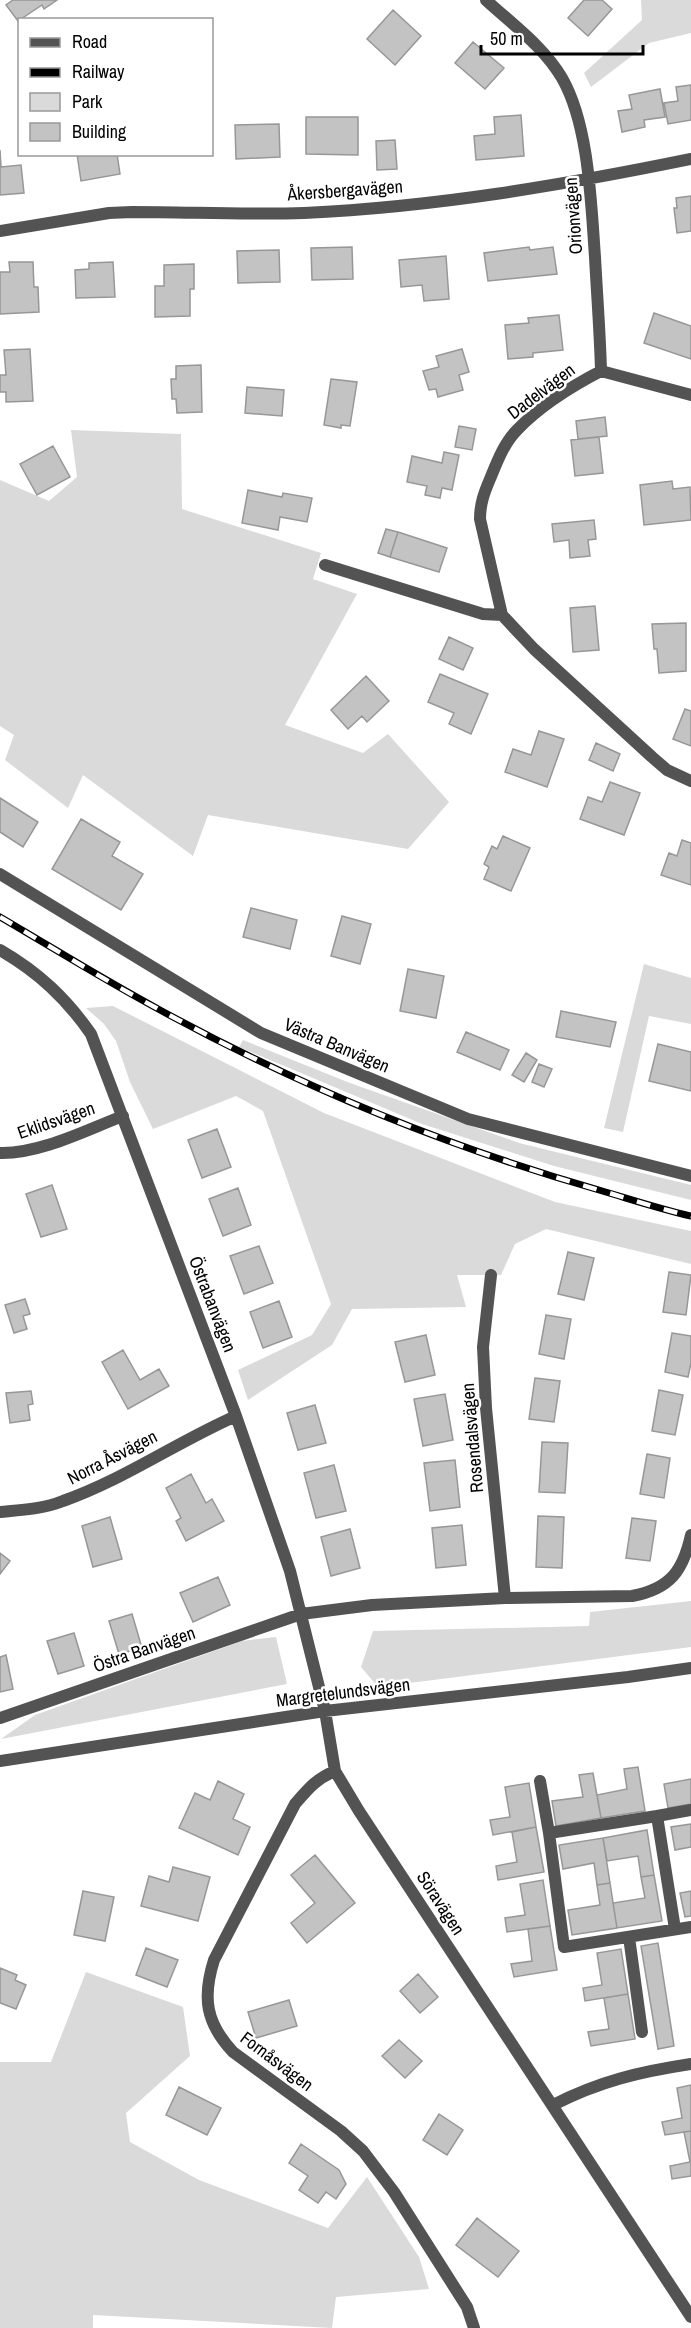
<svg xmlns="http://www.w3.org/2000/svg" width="691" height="2328" viewBox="0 0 691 2328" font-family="'Archivo Narrow',sans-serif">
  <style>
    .green { fill: #dadada }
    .building { fill: #c3c3c3; stroke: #979797; stroke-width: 1.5 }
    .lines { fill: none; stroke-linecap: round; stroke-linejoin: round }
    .minor { stroke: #535353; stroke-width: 12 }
    .rail-casing { stroke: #000; stroke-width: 7 }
    .rail { stroke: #fff; stroke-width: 4.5; stroke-dasharray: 14; stroke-linecap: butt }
    .labels { text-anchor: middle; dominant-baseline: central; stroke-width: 5; stroke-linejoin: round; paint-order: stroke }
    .street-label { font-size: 18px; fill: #000; stroke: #fff }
  </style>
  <rect width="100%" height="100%" fill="#fff"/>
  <!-- green -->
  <path class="green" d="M641,0h50v33l-42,10 -58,44 -7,-14 58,-53z
    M71,430l110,4 1,75 139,44 -8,26 44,15 -72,131 78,28 25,-19 61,68 -41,47 -200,-34 -15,41 -110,-81 -15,33 -63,-48 9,-25 -14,-9v-246l49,21 28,-24z
    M644,964l47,14v46l-42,-8 -26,116 -19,-4z
    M113,1006l211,107 231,89 136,29v33l-145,-35 -31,15 -14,31h-44l9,32 -114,2 -20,36 -84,55 -10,-30 74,-35 19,-31 -68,-193 -27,-15 -83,33 -23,-47 -14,-41 -12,-17 -18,-16z
    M243,1040l107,43 169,60 172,42v15l-137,-34 -132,-42 -183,-77z
    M691,1601v46l-313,40 -17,-20 12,-36 216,-5 1,-14z
    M276,1637l11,47 -286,55 34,-24 207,-74z
    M86,1972l97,35 7,49 -64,57 4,29 69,38 129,48 39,-51 52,80 10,32 -93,8 -4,31 -239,-13v13h-93v-266h51z"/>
  <!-- building -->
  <path class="building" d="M13,0h44l-13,9 -2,-4 -24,16 -12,-16z
    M584,0h18l10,9 -24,27 -20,-18z
    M393,10l28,26 -26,29 -28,-26z
    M473,42l31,26 -19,21 -30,-26z
    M691,85v35l-23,4 -4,-21 14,-2 -2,-14z
    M660,89l5,28 -21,3 1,7 -23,5 -4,-21 14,-2 -3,-14z
    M521,115l3,41 -48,4 -2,-24 21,-2 -1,-17z
    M306,117h52v38l-52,-1z
    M279,124l1,33 -44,2 -1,-34z
    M395,140l2,29 -20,1 -1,-29z
    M0,150l1,17 20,-2 3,28 -24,2z
    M77,154h40l3,20 -39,7z
    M691,196v35l-14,2 -3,-25h3l-1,-10z
    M352,247l1,32 -41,1 -1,-32z
    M529,247l1,3 23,-3 4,27 -69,7 -4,-28z
    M279,250l1,32 -42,1 -1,-32z
    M446,256l3,43 -25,2 -2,-16 -21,2 -2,-27z
    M9,262h24l1,25h4l1,25 -39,2v-42h10z
    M113,262l2,35 -39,1 -1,-28 14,-1v-6z
    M194,264v25h-4v27l-35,1v-31h9v-21z
    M654,313l37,13v33l-47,-16z
    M559,315l4,35 -30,3v4l-25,2 -3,-34 24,-2 -1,-5z
    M30,349l3,52 -27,1v-10h-6v-17h6l-2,-25z
    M462,349l7,23 -10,3 4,15 -25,7 -2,-8 -7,1 -6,-19 16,-4 -3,-11z
    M201,365l1,47 -25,1 -1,-14h-4l-1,-20h5v-13z
    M331,379l26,3 -7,44 -9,-1v3l-17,-3z
    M247,387l37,3 -2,26 -37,-3z
    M605,417l2,19 -29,3 -2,-18z
    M459,426l17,3 -4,21 -17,-3z
    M599,437l4,36 -28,3 -4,-36z
    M53,446l17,31 -33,18 -17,-31z
    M444,452l15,3 -7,35 -10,-2 -2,10 -15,-3 2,-9 -20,-4 5,-26 30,7z
    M672,481l1,8 17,-2 1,33 -47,5 -4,-40z
    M248,490l34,7 1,-4 29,5 -5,24 -27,-5 -2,13 -36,-7z
    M594,520l2,19 -8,1 2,16 -20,2 -1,-18 -15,2 -2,-18z
    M386,529l12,3 -8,25 -12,-4z
    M398,532l49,16 -8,24 -49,-15z
    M595,606l4,44 -26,2 -3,-44z
    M686,623v48l-27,2 -2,-24h-3l-2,-25z
    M449,637l24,11 -10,22 -24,-11z
    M440,674l48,20 -17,40 -22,-10 5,-11 -26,-11z
    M366,676l23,25 -22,21 -5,-6 -14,13 -17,-19z
    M685,709l6,2v35l-18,-7z
    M539,731l25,8 -17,48 -42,-15 8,-23 18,6z
    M596,743l24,11 -7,17 -24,-11z
    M610,782l30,11 -16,42 -44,-16 8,-22 14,5z
    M0,798l38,24 -15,25 -23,-15z
    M81,819l39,23 -8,14 31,18 -22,36 -69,-41z
    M503,836l27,12 -19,43 -27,-12 5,-12 -5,-3 8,-18 5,3z
    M682,840l9,3v42l-30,-10 8,-22 8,3z
    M251,908l46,12 -7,29 -47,-12z
    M342,916l29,8 -11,40 -29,-8z
    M408,969l36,7 -8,42 -36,-7z
    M561,1011l55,11 -6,25 -54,-10z
    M466,1032l43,18 -9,20 -43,-18z
    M658,1044l33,8v39l-42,-10z
    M526,1053l11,7 -13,22 -12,-7z
    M539,1064l13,5 -8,18 -12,-5z
    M217,1129l14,38 -29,11 -14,-38z
    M52,1185l15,44 -26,8 -15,-43z
    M238,1188l13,37 -28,11 -14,-37z
    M259,1246l14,37 -29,11 -14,-38z
    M568,1252l26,6 -10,42 -26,-6z
    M669,1272l22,3 -5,40 -23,-3z
    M25,1299l5,15 -7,2 4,13 -13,4 -9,-28z
    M279,1301l13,36 -29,11 -13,-36z
    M546,1315l25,4 -7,40 -25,-5z
    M672,1333l19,3v27l-3,14 -23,-5z
    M426,1335l9,40 -30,7 -10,-40z
    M123,1350l17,30 19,-11 10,17 -41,23 -26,-47z
    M535,1378l25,3 -6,41 -25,-3z
    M659,1390l24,5 -8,40 -23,-4z
    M31,1391l2,13 -5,1 2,15 -20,3 -4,-30z
    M445,1394l8,46 -30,6 -9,-47z
    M315,1405l11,38 -28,7 -11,-37z
    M542,1442l26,1 -3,50 -26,-1z
    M647,1454l23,4 -6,40 -24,-4z
    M455,1460l5,47 -30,4 -6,-48z
    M334,1465l12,46 -30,7 -12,-45z
    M191,1474l15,29 6,-4 12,22 -38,20 -10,-20 5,-3 -15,-30z
    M538,1516l26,1 -2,51 -26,-1z
    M110,1517l12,42 -29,8 -11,-41z
    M632,1518l24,3 -6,40 -24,-3z
    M462,1525l4,40 -30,3 -4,-40z
    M350,1529l10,39 -29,8 -10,-39z
    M0,1553l10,8 -10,13z
    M218,1577l12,28 -37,17 -13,-29z
    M132,1614l10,34 -23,6 -10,-33z
    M74,1633l10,33 -26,8 -11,-33z
    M6,1655l7,34 -13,3v-35z
    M638,1767l7,44 -44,7 -4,-23 30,-6 -3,-20z
    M593,1773l8,45 -45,8 -4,-25 31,-4 -4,-22z
    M691,1779v25l-23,4 -4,-24z
    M218,1781l26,13 -11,25 17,8 -12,28 -59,-27 16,-35 15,7z
    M529,1783l7,44 -43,8 -3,-15 20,-3 -5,-30z
    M691,1824v23l-16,3 -4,-23z
    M536,1827l8,45 -46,8 -2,-14 21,-4 -5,-30z
    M647,1830l7,45 -13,2 -3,-21 -31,5 -4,-23z
    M603,1838l7,45 -13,2 -3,-22 -31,6 -4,-24z
    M315,1855l40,48 -48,40 -16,-20 24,-20 -24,-28z
    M173,1867l37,10 -12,44 -57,-15 8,-30 20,6z
    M654,1875l8,46 -45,7 -4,-25 32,-5 -4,-21z
    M543,1880l7,46 -43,6 -2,-14 20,-3 -5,-31z
    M610,1883l7,45 -45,7 -4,-25 32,-5 -3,-20z
    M83,1891l31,6 -9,44 -31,-6z
    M691,1891v25l-6,1 -5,-24z
    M550,1926l7,44 -43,7 -3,-13 21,-3 -4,-32z
    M658,1943l16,103 -16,3 -17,-103z
    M146,1948l32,12 -11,27 -31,-12z
    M621,1949l7,45 -43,7 -2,-13 19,-3 -5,-32z
    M0,1968l17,7 -2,5 11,5 -10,24 -16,-6z
    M418,1974l20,23 -18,16 -20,-22z
    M628,1994l7,45 -44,7 -3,-14 21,-3 -5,-31z
    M289,2000l8,26 -41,12 -8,-26z
    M399,2040l23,21 -17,17 -23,-22z
    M691,2085v46l-26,4 -3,-13 20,-4 -5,-30z
    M179,2087l42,21 -14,27 -41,-20z
    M439,2114l24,16 -16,25 -24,-15z
    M691,2131v45l-19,3 -2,-13 20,-4 -6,-30z
    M301,2144l38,26 7,14 -10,15 -10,-7 -8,11 -19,-13 9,-14 -19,-13z
    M477,2218l42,33 -21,26 -42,-32z"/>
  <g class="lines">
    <!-- minor -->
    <path class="minor" d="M486,0c26,24 58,47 76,78 27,47 29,125 33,179 2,38 5,76 6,114
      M0,231l109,-18 23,-1c57,0 115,3 172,1 131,-6 260,-28 387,-54
      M601,371l90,24
      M325,565l158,49 19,1 -22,-96c0,-15 4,-26 10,-40 7,-17 14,-36 27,-49 23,-24 55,-44 84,-59
      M502,615l32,34 118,108 15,13 24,11
      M0,874l261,159 207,86 223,57
      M0,950c38,22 66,48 91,84l145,382 54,155 35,140 10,60 24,40 332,506
      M0,1153c40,1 86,-23 123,-37
      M491,1275l-8,72 3,61 19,190
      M0,1512c21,-2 43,-3 63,-11 60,-21 114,-59 173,-85
      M0,1718l301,-104 71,-9 133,-7 127,-2c38,-7 51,-25 59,-61
      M0,1761l325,-50 303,-34 63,-9
      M335,1771c-18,7 -27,18 -40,33l-81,156c-12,38 -8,63 19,92l108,79 22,20 31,41 73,115 7,21
      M540,1781l9,52 108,-17
      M549,1833l15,114 127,-20
      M675,1929l-18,-113 34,-6
      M629,1937l13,95
      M553,2105c47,-24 86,-33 138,-41"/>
    <!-- rail casing -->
    <g class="rail-casing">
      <path id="rail" d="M0,917c53,31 106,64 160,93 139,76 288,137 439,180 31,9 61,19 92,26"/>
    </g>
    <!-- rail -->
    <use href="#rail" class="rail"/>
  </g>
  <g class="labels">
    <!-- street labels -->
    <g class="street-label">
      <text transform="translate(345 190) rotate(-4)">Åkersbergavägen</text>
      <text transform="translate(573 216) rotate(-94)">Orionvägen</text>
      <text transform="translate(541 391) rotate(-37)">Dadelvägen</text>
      <text transform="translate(337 1045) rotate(23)">Västra Banvägen</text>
      <text transform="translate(56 1120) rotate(-19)">Eklidsvägen</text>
      <text transform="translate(213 1304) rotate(69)">Östrabanvägen</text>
      <text transform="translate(472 1438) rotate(-95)">Rosendalsvägen</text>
      <text transform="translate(112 1457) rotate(-27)">Norra Åsvägen</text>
      <text transform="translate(144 1649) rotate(-19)">Östra Banvägen</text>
      <text transform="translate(343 1692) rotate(-7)">Margretelundsvägen</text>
      <text transform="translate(441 1903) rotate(57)">Söravägen</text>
      <text transform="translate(277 2061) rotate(37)">Fornåsvägen</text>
    </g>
  </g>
  <!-- legend -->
  <rect x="18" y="18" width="195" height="138" fill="#ffffff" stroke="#999999" stroke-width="1.5"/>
  <rect x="30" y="38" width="30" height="9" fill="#535353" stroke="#999999" stroke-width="1.5"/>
  <text x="72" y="48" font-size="18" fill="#000000">Road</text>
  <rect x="30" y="68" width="30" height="9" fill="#000000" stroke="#999999" stroke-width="1.5"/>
  <text x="72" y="78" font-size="18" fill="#000000">Railway</text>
  <rect x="30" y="93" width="30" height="18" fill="#dadada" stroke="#999999" stroke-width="1.5"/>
  <text x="72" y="108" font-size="18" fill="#000000">Park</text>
  <rect x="30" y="123" width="30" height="18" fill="#c3c3c3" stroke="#999999" stroke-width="1.5"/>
  <text x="72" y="138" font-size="18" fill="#000000">Building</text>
  <!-- scale -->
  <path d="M481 45v9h162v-9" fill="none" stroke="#000000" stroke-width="3"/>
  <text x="490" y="45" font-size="18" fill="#000000" stroke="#ffffff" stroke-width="4.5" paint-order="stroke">50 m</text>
</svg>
